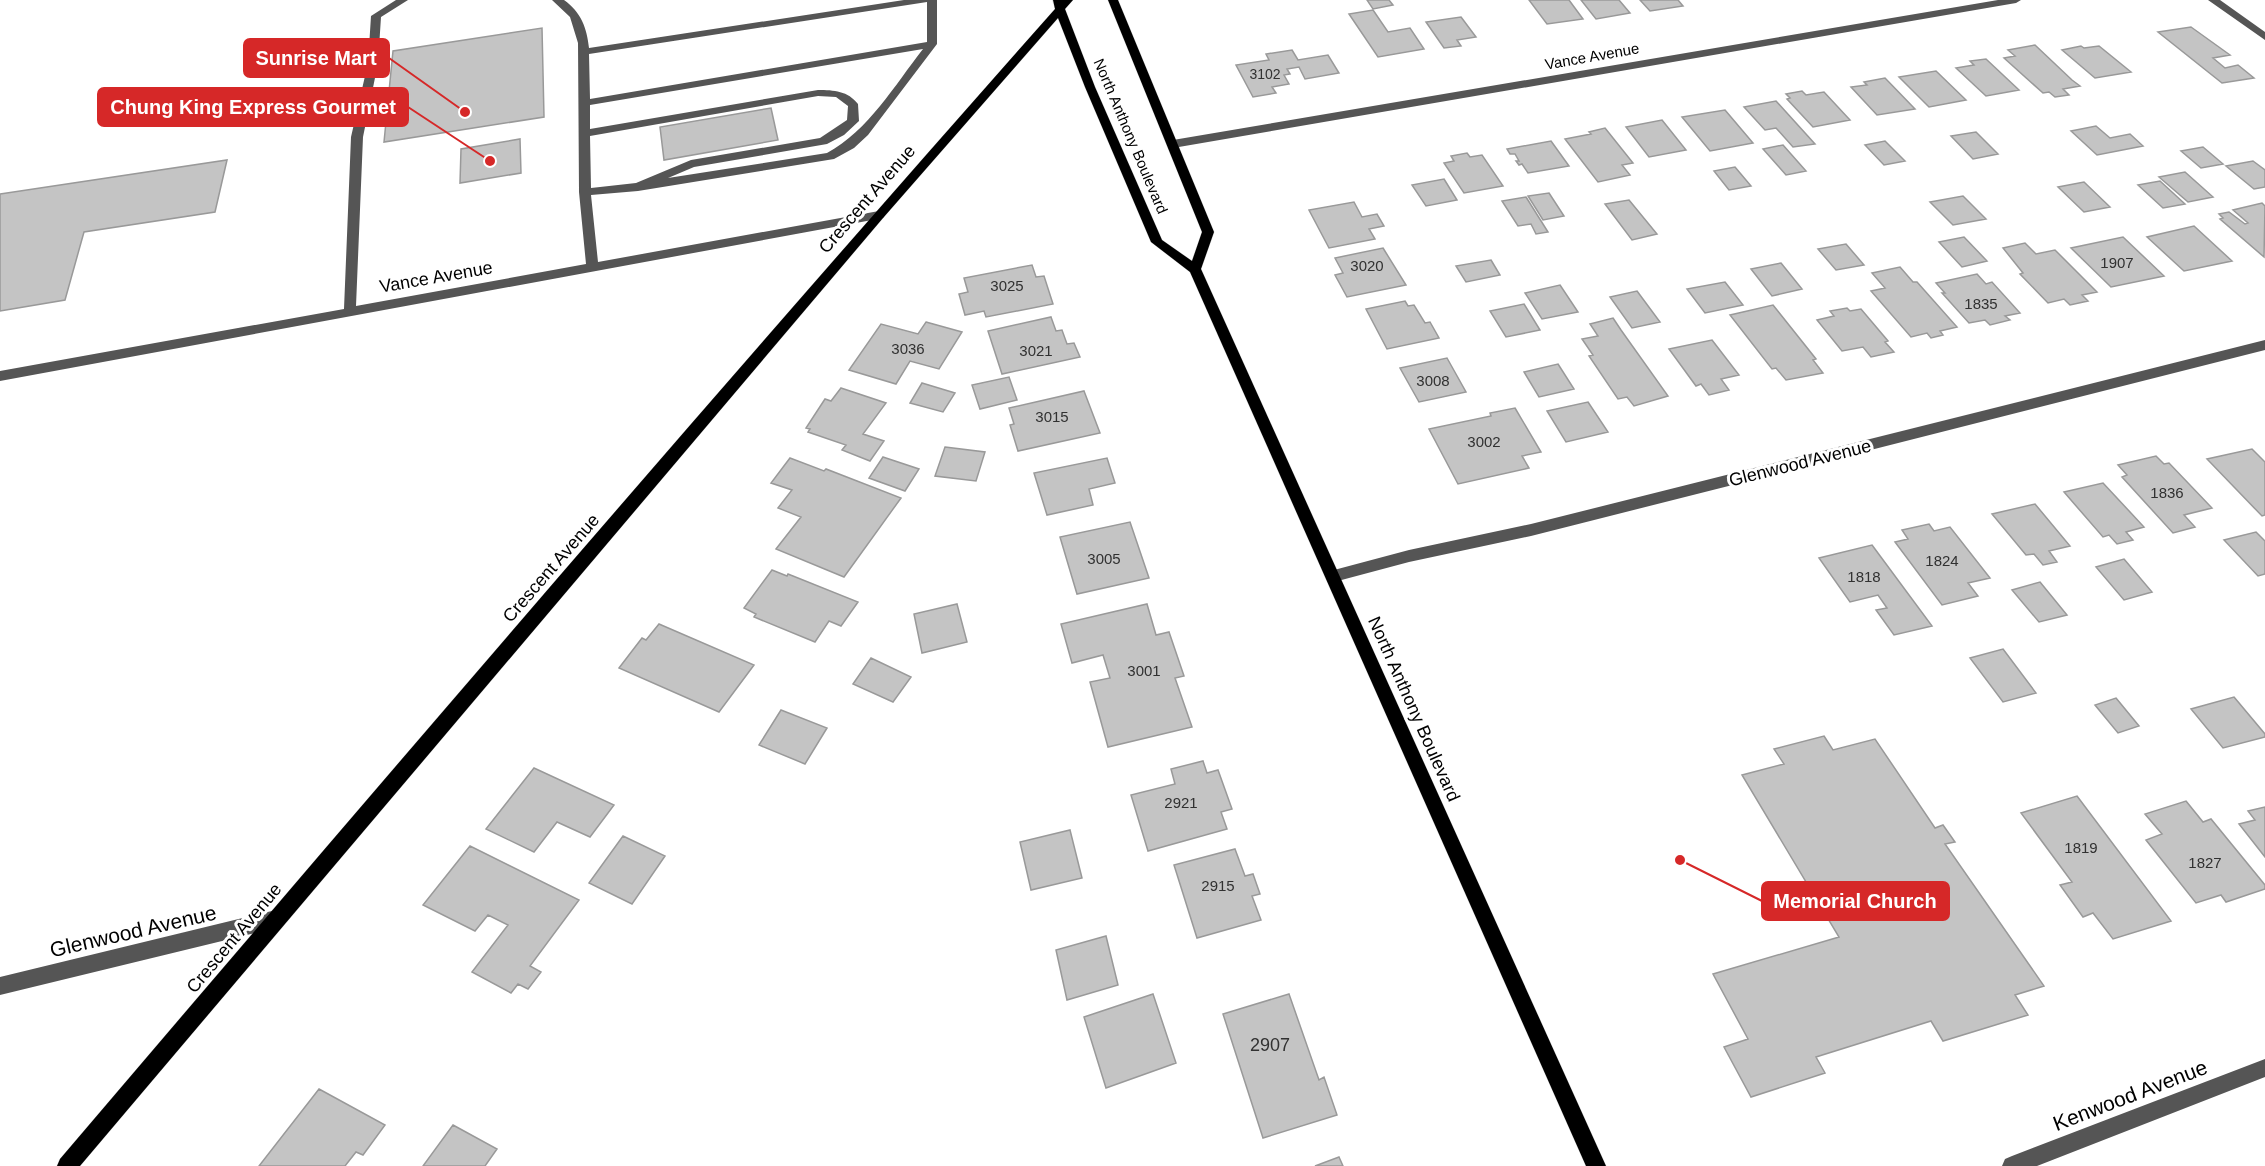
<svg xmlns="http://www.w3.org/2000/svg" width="2265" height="1166" viewBox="0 0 2265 1166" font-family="Arial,sans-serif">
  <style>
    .building { fill: #c4c4c4; stroke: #999; stroke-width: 1.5 }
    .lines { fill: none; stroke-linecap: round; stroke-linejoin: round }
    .major-casing { stroke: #dbdbdb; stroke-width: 1 }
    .minor { fill: #555; fill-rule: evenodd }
    .major { fill: #000; fill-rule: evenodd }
    .labels { text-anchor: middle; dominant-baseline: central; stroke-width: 6; stroke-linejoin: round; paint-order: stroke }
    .far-number-label { font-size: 14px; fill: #313131 }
    .far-street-label { font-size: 15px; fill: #000; stroke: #fff }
    .number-label { font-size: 15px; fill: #313131 }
    .street-label { font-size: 18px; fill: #000; stroke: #fff }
    .near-number-label { font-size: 18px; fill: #313131 }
    .near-street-label { font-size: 21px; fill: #000; stroke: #fff }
    .leader { fill: none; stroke: #d62828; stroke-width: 2 }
    .callout-dot { fill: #d62828; stroke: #fff; stroke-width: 2 }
    .callout { fill: #d62828; stroke: #d62828; stroke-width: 2 }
    .callout-label { font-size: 20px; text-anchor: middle; font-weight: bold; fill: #fff }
  </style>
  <rect width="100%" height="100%" fill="#fff"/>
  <!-- building -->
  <path class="building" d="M1367,0h22l4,5 -20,4z
    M1529,0h40l14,19 -36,5z
    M1581,0h38l11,13 -34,6z
    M1640,0h38l5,6 -33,5z
    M1373,10l15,22 22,-4 14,21 -46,8 -29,-43z
    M1461,17l15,20 -19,3 4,6 -17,2 -18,-26z
    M2191,27l39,28 -17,3 12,10 13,-3 16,13 -32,5 -64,-51z
    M542,28l2,89 -160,25 9,-91z
    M2035,45l37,35 8,6 -17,3 6,6 -14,2 -6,-5 -6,1 -39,-35 11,-2 -7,-6z
    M2081,46l3,2 15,-2 32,26 -36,6 -33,-28z
    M1292,50l6,10 30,-5 11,18 -34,6 -6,-12 -12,2 3,5 -6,1 5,9 -17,3 4,6 -23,4 -17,-32 33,-5 -3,-6z
    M1986,59l33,31 -33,6 -30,-28 18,-3 -4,-4z
    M1936,71l30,29 -37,7 -30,-30z
    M1885,78l30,31 -38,6 -26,-28 16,-2 -3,-3z
    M1802,91l4,4 18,-3 26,28 -37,7 -26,-28 3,-1 -4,-4z
    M1776,101l39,43 -22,3 -17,-19 -11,2 -21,-23z
    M771,108l7,32 -114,20 -4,-33z
    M1725,110l28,33 -43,8 -28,-34z
    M1662,120l24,30 -37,7 -23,-30z
    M2096,126l14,12 20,-4 13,12 -46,9 -26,-24z
    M1605,128l28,35 -11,2 8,10 -32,7 -33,-43 26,-5 -2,-2z
    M1976,132l22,22 -25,5 -22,-23z
    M520,139l1,34 -61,10 1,-34z
    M1551,141l18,25 -41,7 -6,-9 -3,1 -3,-4h3l-4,-7h-5l-3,-5z
    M1885,141l20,20 -21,4 -19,-20z
    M1783,145l23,26 -20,4 -23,-26z
    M2203,147l20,17 -22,4 -20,-17z
    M1467,153l3,4 12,-2 21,31 -39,7 -20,-30 10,-2 -3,-5z
    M227,160l-12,52 -131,20 -19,68 -65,11v-117z
    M2253,161l12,9v17l-11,2 -28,-23z
    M1735,167l16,19 -22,4 -15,-19z
    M2185,172l28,25 -25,5 -29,-25z
    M1444,179l13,21 -31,6 -14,-21z
    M2160,181l25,23 -22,4 -25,-23z
    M2084,182l26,25 -26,5 -26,-25z
    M1549,193l15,23 -21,4 -15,-24z
    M1963,196l23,23 -33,6 -23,-23z
    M1526,197l22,35 -12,2 -5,-10 -13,2 -16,-25z
    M1629,200l28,34 -25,6 -27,-36z
    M1354,202l8,15 15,-3 7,12 -15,3 6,10 -46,9 -20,-38z
    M2262,203l3,3 -1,51 -44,-38 3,-1 -4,-4 10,-2 16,12 3,-1 -15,-13z
    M2194,226l38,35 -48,10 -37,-34z
    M1964,237l23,24 -25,6 -23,-25z
    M2123,237l41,39 -53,11 -40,-39z
    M2025,243l11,11 19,-4 42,42 -15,3 6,6 -18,4 -6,-6 -16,4 -28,-29 3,-1 -20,-25z
    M1846,244l18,21 -28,5 -18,-21z
    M1383,248l23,37 -59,12 -12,-22 8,-2 -8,-15z
    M1491,260l9,15 -34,7 -10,-16z
    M1781,263l21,26 -30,7 -21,-27z
    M1032,265l4,12 8,-1 9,28 -67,13 -2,-6 -19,4 -6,-21 9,-2 -4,-14z
    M1900,267l13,15h4l40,45 -17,4 3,4 -12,3 -4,-5 -16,4 -40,-46 14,-3 -13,-15z
    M1977,274l9,10 6,-2 28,31 -15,3 5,4 -20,5 -5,-5 -16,3 -27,-30h3l-9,-10z
    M1725,282l18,23 -38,8 -18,-24z
    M1560,285l18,27 -36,7 -17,-26z
    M1637,291l23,31 -28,6 -22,-31z
    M1405,301l3,5 6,-1 11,18 5,-1 9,16 -52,11 -21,-40z
    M1524,304l16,26 -34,7 -16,-26z
    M1773,305l43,54 -3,1 10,13 -37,7 -10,-12 -4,1 -42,-54z
    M1847,308l3,3 11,-2 27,32 -3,1 9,10 -23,5 -8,-10 -21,4 -25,-31 17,-4 -4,-5z
    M1051,317l5,14 6,-1 5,14 7,-1 6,14 -78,17 -14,-43z
    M1613,318l8,12 47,66 -34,10 -7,-9 -9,2 -29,-43 4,-1 -11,-16 16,-3 -8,-12z
    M926,322l36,10 -23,37 -29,-8 -14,23 -47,-14 32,-46 37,10z
    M1712,340l27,35 -18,4 8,11 -20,5 -8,-11 -5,2 -27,-37z
    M1447,358l19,34 -47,10 -19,-34z
    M1558,364l16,25 -35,8 -15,-25z
    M1009,377l8,23 -37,9 -8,-24z
    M922,383l33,10 -12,19 -33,-9z
    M841,388l45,15 -23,31 21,7 -14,20 -28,-11 4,-5 -38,-13 2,-3 -4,-1 19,-29 6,2z
    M1084,391l16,42 -82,18 -8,-26 4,-1 -5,-16z
    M1588,402l20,30 -42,10 -19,-31z
    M1515,408l26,44 -19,4 7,12 -71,16 -29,-55 62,-13 -1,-3z
    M945,447l40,5 -9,29 -41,-5z
    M2252,449l13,13v53l-3,1 -55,-57z
    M2156,456l8,8 5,-1 43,45 -28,7 11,12 -22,6 -51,-56 5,-2 -9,-10z
    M883,457l36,12 -14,22 -36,-13z
    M790,458l34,13 2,-2 75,29 -57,79 -68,-28 25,-32 -23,-9 14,-18 -21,-7z
    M1107,458l8,25 -26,6 4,16 -46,10 -13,-42z
    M2103,483l41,44 -18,5 7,8 -16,4 -8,-9 -6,2 -39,-45z
    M2035,504l35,42 -21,5 8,11 -14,3 -9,-11 -8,1 -34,-41z
    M1130,522l19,56 -72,16 -17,-57z
    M1929,524l5,7 16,-4 40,51 -22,5 10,13 -36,9 -47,-63 13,-3 -6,-9z
    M2256,532l9,9v33l-7,2 -34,-36z
    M1872,545l60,81 -38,9 -18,-25 11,-2 -9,-13 -28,7 -31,-44z
    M2124,559l28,33 -28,8 -28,-33z
    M772,570l15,6 1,-2 70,28 -17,24 -12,-5 -14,21 -61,-25 2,-3 -12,-6z
    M2040,582l27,33 -28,7 -27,-32z
    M957,604l10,38 -45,11 -8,-39z
    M1147,604l9,31 13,-3 15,44 -9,2 17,49 -84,20 -18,-65 20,-4 -7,-23 -31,8 -11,-39z
    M659,624l95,41 -35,47 -100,-44 23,-30 4,2z
    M2003,649l33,44 -33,9 -33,-44z
    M871,658l40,19 -18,25 -40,-18z
    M2234,697l31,37v3l-42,11 -32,-39z
    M2116,698l23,28 -21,7 -23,-28z
    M781,710l46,18 -22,36 -46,-19z
    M1824,736l9,14 42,-11 60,89 8,-3 12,17 -10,2 99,142 -29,9 13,20 -85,26 -12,-20 -115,36 9,16 -74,24 -27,-50 24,-8 -35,-65 126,-37 -97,-162 42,-11 -10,-15z
    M1203,761l4,12 11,-3 14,39 -11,3 6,17 -79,22 -17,-56 44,-11 -4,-15z
    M534,768l80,37 -24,32 -33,-15 -23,30 -48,-23z
    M2077,796l94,125 -58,18 -20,-26 -10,4 -23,-32 12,-3 -51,-69z
    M2186,801l17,21 8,-3 54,66v4l-39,13 -5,-7 -25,8 -50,-63 16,-6 -17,-20z
    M2265,807v50l-26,-33 16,-4 -7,-9z
    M1070,830l12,48 -51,12 -11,-48z
    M623,836l42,20 -33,48 -43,-21z
    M470,846l109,54 -49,66 11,6 -13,17 -10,-5 -7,9 -39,-21 36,-47 -20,-10 -13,16 -52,-26z
    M1235,849l10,27 8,-2 7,20 -8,2 9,24 -64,18 -23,-73z
    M1106,936l12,49 -51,15 -11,-50z
    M1153,994l23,69 -70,25 -22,-71z
    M1289,994l30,86 5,-3 13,38 -74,23 -40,-124z
    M319,1089l66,36 -22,30 -7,-3 -11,14h-86z
    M453,1125l44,24 -12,17h-62z
    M1339,1157l4,9h-28z"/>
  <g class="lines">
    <!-- major casing -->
    <g class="major-casing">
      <path id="major" d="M1053,0h20l-8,9 30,78 67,153 30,21 10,-29 -94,-232h10l96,232 -13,37 405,897h-20l-396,-894 -39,-30 -66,-155 -27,-69 -175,200 -803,948h-23l3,-7c329,-386 659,-771 995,-1150z"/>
    </g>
    <!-- minor -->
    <path class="minor" d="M396,0h12l-27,17 -3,46 -15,74 -7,169 230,-42 -7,-72 -1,-149 -8,-26 -18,-17h12c17,12 23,28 25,48l315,-48h33v44l-69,91 -14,13 -20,11 -196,32 -47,4 7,67 281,-51 6,4 -2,3 -883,163v-10l344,-62 7,-172 17,-74 3,-47zM927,2v40l-337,57 -1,-45zM923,49c-29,37 -54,81 -96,104l-159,25 26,-11 133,-23 17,-9 15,-14 -1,-17c-10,-13 -24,-14 -40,-14l-228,39v-24zM818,96l18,1 12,9 -1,14 -27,18 -129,22 -55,23 -45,5 -1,-52z
      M1998,0h23l-5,3 -843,145 -6,-4 6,-4z
      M2208,0h12l45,32v8z
      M2265,340v10l-734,186 -122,26 -75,20 -5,-2 -2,-4 2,-4 5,-2 75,-20 122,-26z
      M276,910l6,3 3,6 -3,6 -6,3 -276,67v-18z
      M2265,1059v18l-228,89h-35l3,-7 7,-3z"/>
    <!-- major -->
    <use href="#major" class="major"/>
  </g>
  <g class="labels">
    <!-- far-number labels -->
    <g class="far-number-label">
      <text x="1265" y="74">3102</text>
    </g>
    <!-- far-street labels -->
    <g class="far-street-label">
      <text transform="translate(1592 56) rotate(-10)">Vance Avenue</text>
      <text transform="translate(1131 136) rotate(67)">North Anthony Boulevard</text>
    </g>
    <!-- number labels -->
    <g class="number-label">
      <text x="2117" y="262">1907</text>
      <text x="1367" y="265">3020</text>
      <text x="1007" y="285">3025</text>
      <text x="1981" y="303">1835</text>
      <text x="908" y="348">3036</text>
      <text x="1036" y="350">3021</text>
      <text x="1433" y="380">3008</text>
      <text x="1052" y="416">3015</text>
      <text x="1484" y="441">3002</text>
      <text x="2167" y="492">1836</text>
      <text x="1104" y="558">3005</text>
      <text x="1942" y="560">1824</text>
      <text x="1864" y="576">1818</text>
      <text x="1144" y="670">3001</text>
      <text x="1181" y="802">2921</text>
      <text x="2081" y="847">1819</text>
      <text x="2205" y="862">1827</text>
      <text x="1218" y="885">2915</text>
    </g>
    <!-- street labels -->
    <g class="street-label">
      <text transform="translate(867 199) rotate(-49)">Crescent Avenue</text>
      <text transform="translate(436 277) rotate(-10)">Vance Avenue</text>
      <text transform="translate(1800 463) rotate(-14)">Glenwood Avenue</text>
      <text transform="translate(551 568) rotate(-49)">Crescent Avenue</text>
      <text transform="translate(1414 709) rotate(66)">North Anthony Boulevard</text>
      <text transform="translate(234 938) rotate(-50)">Crescent Avenue</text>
    </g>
    <!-- near-number labels -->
    <g class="near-number-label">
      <text x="1270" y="1045">2907</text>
    </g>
    <!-- near-street labels -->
    <g class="near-street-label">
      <text transform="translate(133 931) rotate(-13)">Glenwood Avenue</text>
      <text transform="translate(2130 1095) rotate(-21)">Kenwood Avenue</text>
    </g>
  </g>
  <!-- callouts -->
  <path class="leader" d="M465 112L389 58M490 161L408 107M1680 860L1762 901"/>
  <g class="callout-dot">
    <circle cx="465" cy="112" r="6"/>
    <circle cx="490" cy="161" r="6"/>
    <circle cx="1680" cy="860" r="6"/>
  </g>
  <g class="callout">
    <rect x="244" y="39" width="145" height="38" rx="6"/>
    <rect x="98" y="88" width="310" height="38" rx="6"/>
    <rect x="1762" y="882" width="187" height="38" rx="6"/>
  </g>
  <g class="callout-label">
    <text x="316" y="65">Sunrise Mart</text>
    <text x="253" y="114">Chung King Express Gourmet</text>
    <text x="1855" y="908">Memorial Church</text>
  </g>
</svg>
